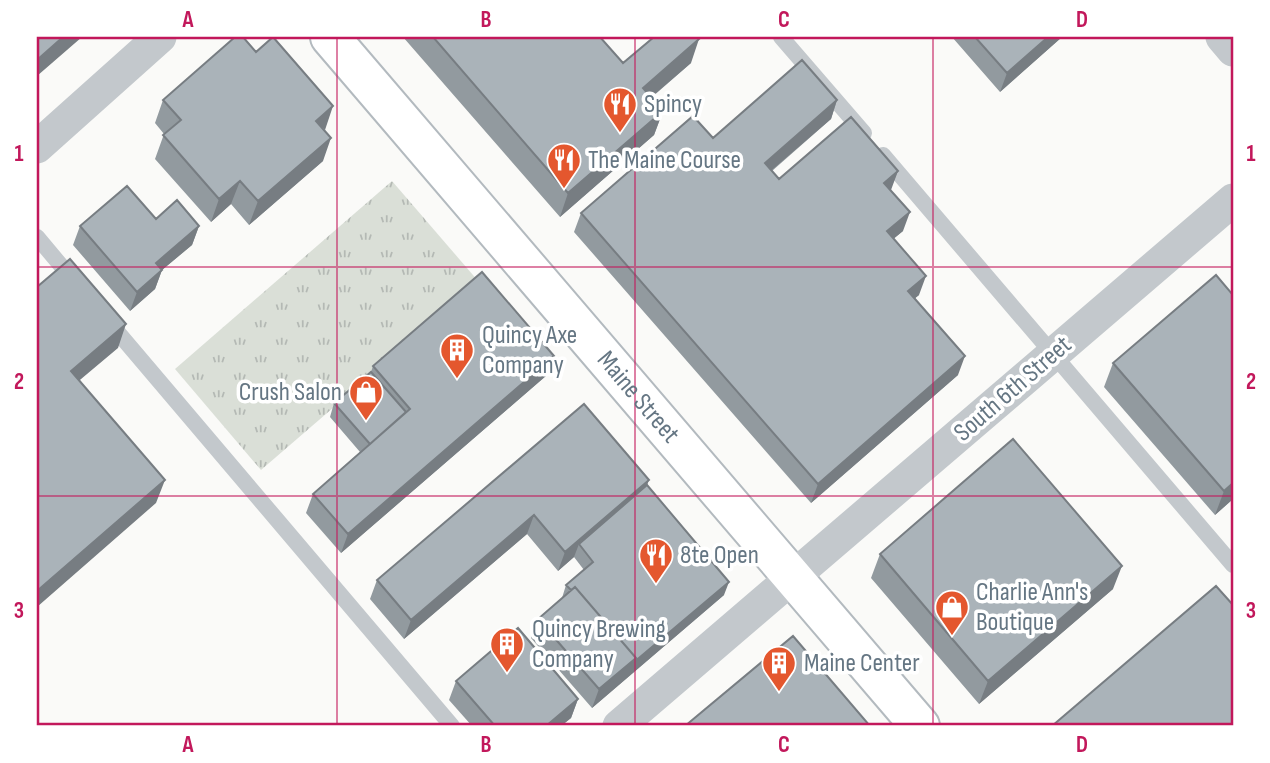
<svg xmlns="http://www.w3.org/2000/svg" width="1270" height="763" viewBox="0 0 1270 763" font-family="'Sofia Sans Condensed',sans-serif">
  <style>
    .grass { fill: url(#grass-tufts) }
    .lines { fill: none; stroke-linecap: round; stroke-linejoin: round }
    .secondary-casing { stroke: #b3babf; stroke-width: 42 }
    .lane { stroke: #c3c8cc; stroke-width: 16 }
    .street { stroke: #c3c8cc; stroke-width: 33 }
    .secondary { stroke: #fff; stroke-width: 38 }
    .wall { fill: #929a9f }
    .shaded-wall { fill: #777d82 }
    .building { fill: #aab3b9; stroke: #777d82; stroke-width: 2 }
    .grid { fill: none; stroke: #c2185b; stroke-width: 2; stroke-opacity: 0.55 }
    .labels { text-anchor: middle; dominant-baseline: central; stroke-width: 7; stroke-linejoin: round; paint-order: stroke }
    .poi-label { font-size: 26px; fill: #657683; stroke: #fff; text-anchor: start }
    .street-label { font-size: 26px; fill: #657683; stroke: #fff }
    .neatline { fill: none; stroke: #c2185b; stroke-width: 2.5 }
    .grid-label { font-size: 23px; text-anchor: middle; font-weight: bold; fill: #c2185b }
  </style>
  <defs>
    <pattern id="grass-tufts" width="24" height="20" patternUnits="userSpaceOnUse" patternTransform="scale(1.75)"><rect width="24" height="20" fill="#dadfd7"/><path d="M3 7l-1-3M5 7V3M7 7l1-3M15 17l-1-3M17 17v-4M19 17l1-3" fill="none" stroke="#b4b9b4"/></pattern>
  </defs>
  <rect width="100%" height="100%" fill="#fafaf8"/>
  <!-- grass -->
  <path class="grass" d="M392,181l87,101 -218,188 -86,-101z"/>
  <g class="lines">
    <!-- secondary casing -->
    <g class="secondary-casing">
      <g id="secondary">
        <path id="s1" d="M330,37l590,689"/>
      </g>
    </g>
    <!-- lane -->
    <path class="lane" d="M781,37l83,96
      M883,155l350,410
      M37,237l37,44
      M109,322l343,404"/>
    <!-- street -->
    <path class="street" d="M1222,37l11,13
      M37,147l123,-110
      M619,726l614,-526"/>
    <!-- secondary -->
    <use href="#secondary" class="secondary"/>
  </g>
  <!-- wall -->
  <path class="wall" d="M403,37h197l23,26h68l-40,35 12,13 -9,24 -94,82z
    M952,37h110l-62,55z
    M256,52l68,78 -1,31 -74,64 -18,-21 -20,18 -56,-63 9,-25 -9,-11 8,-23z
    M837,100l-6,19 -59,52 7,8 119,-8 -8,19 13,41 -10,8 26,56 -4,3 43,77 -147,128 -237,-271 7,-19z
    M156,219l43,7 -7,19 -30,25 -7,19 -25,22 -57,-66 7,-19z
    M1113,363l120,136 -18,16 -111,-128z
    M373,366l174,9 -206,178 -35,-40 7,-19 47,-42 -30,-35 4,-14 37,-31z
    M584,404l63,81 77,110 -132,113 -61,-70 7,-19 24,-21 4,-13 18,-15 -10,-13 -16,14 -31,-37 -123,105 -34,-40 7,-19z
    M880,554l233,35 -134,115 -108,-126z
    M456,681l122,18 -7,19 -10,8h-89l-23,-26z"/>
  <!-- shaded-wall -->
  <path class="shaded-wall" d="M63,37h19l-45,39v-16z
    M1048,37h14l-62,55 7,-19z
    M699,39l-8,24 -57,49 9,-24z
    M837,100l-6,19 -73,63 7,-19z
    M333,106l-8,24 -9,-9z
    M663,111l-9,24 -94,82 8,-24z
    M331,138l-8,23 -74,64 9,-24z
    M898,171l-7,19 -14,12 7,-19z
    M240,181l-9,23 -20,18 8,-23z
    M910,212l-7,19 -23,19 7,-19z
    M199,226l-7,19 -30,25 -7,19 -25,22 7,-19 19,-29z
    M926,276l-7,19 -18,15 7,-19z
    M126,324l-8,24 -56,47 9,-24z
    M554,356l-7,19 -206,178 7,-19z
    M965,356l-7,19 -147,128 7,-19z
    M165,480l-9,23 -119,104v-16z
    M649,480l-7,19 -63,45 -5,13 -16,14 7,-19z
    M1233,483v16l-18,16 9,-24z
    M534,515l-7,19 -123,105 7,-19z
    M1122,566l-9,23 -134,115 9,-23z
    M729,582l-5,13 -132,113 7,-19 37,-31z
    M578,699l-7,19 -10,8h-15z"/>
  <!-- building -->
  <path class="building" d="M37,37h26l-26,23z
    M235,37h8l13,15 17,-15 60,69 -17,15 15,17 -73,63 -18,-20 -21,18 -56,-64 18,-15 -18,-20z
    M433,37h167l23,26 31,-26h43l2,2 -56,49 20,23 -95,82z
    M975,37h73l-41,36z
    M802,60l35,40 -72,63 14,16 72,-62 47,54 -14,12 26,29 -23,19 39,45 -18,15 57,65 -147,128 -237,-271 112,-97 20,22z
    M127,186l29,33 21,-19 22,26 -43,37 6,7 -25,22 -57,-66z
    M70,259l56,65 -55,47 94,109 -128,111v-304z
    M482,272l72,84 -206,178 -35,-40 97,-85 -37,-43z
    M1216,275l17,20v188l-9,8 -111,-128z
    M371,372l35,40 -36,32 -36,-41z
    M584,404l65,76 -84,72 -31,-37 -123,105 -34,-40z
    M1013,439l109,127 -134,115 -108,-127z
    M647,485l82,97 -96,81 3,-5 -61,-71 -4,3 -5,-5 27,-23 -14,-18z
    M1216,586l17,19v121h-181z
    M575,587l61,71 -37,31 -61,-70z
    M518,628l60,71 -32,27h-51l-39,-45z
    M793,636l77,90h-185z"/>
  <!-- grid -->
  <path class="grid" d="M337,37v689M635,37v689M933,37v689M37,267h1196M37,496h1196"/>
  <!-- icons -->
  <defs>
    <g id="restaurant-pin" transform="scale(1.75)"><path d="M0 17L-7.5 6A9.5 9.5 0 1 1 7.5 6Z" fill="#e4572e" stroke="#fff"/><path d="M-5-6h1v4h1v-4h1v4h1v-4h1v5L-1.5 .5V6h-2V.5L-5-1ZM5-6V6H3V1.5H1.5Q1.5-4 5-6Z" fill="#fff"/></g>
    <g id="building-pin" transform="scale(1.75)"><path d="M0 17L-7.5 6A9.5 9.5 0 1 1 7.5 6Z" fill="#e4572e" stroke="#fff"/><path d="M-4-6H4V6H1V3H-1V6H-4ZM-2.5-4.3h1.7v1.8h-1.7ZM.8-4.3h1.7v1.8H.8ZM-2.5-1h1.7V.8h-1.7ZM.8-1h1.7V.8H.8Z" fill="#fff"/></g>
    <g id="shop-pin" transform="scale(1.75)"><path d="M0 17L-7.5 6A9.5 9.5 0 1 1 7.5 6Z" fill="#e4572e" stroke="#fff"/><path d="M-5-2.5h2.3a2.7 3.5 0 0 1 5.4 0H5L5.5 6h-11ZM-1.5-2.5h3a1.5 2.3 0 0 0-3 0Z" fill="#fff"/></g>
  </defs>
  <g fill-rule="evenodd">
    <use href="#restaurant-pin" x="620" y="104"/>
    <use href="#restaurant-pin" x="564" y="160"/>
    <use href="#building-pin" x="457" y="350"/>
    <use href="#shop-pin" x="366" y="392"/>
    <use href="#restaurant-pin" x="656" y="555"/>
    <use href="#shop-pin" x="952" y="607"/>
    <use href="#building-pin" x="507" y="644"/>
    <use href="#building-pin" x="779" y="663"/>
  </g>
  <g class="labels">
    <!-- poi labels -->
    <g class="poi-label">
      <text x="644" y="104">Spincy</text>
      <text x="588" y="160">The Maine Course</text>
      <text x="482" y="335">Quincy Axe<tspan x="482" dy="30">Company</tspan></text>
      <text x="342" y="392" text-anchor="end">Crush Salon</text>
      <text x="680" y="555">8te Open</text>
      <text x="976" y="592">Charlie Ann's<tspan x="976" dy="30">Boutique</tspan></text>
      <text x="532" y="629">Quincy Brewing<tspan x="532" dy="30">Company</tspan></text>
      <text x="804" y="663">Maine Center</text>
    </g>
    <!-- street labels -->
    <g class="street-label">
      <text transform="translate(1013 389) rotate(-41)">South 6th Street</text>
      <text stroke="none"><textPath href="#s1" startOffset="474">Maine Street</textPath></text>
    </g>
  </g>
  <!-- border -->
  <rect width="1270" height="763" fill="none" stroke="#ffffff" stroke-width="77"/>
  <rect x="38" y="38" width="1194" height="686" class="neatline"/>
  <g class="grid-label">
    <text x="188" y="27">A</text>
    <text x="486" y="27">B</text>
    <text x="784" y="27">C</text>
    <text x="1082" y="27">D</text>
    <text x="19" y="161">1</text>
    <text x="1251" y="161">1</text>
    <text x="19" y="389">2</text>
    <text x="1251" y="389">2</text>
    <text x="19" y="618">3</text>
    <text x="1251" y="618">3</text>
    <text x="188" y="752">A</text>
    <text x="486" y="752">B</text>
    <text x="784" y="752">C</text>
    <text x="1082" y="752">D</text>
  </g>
</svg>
